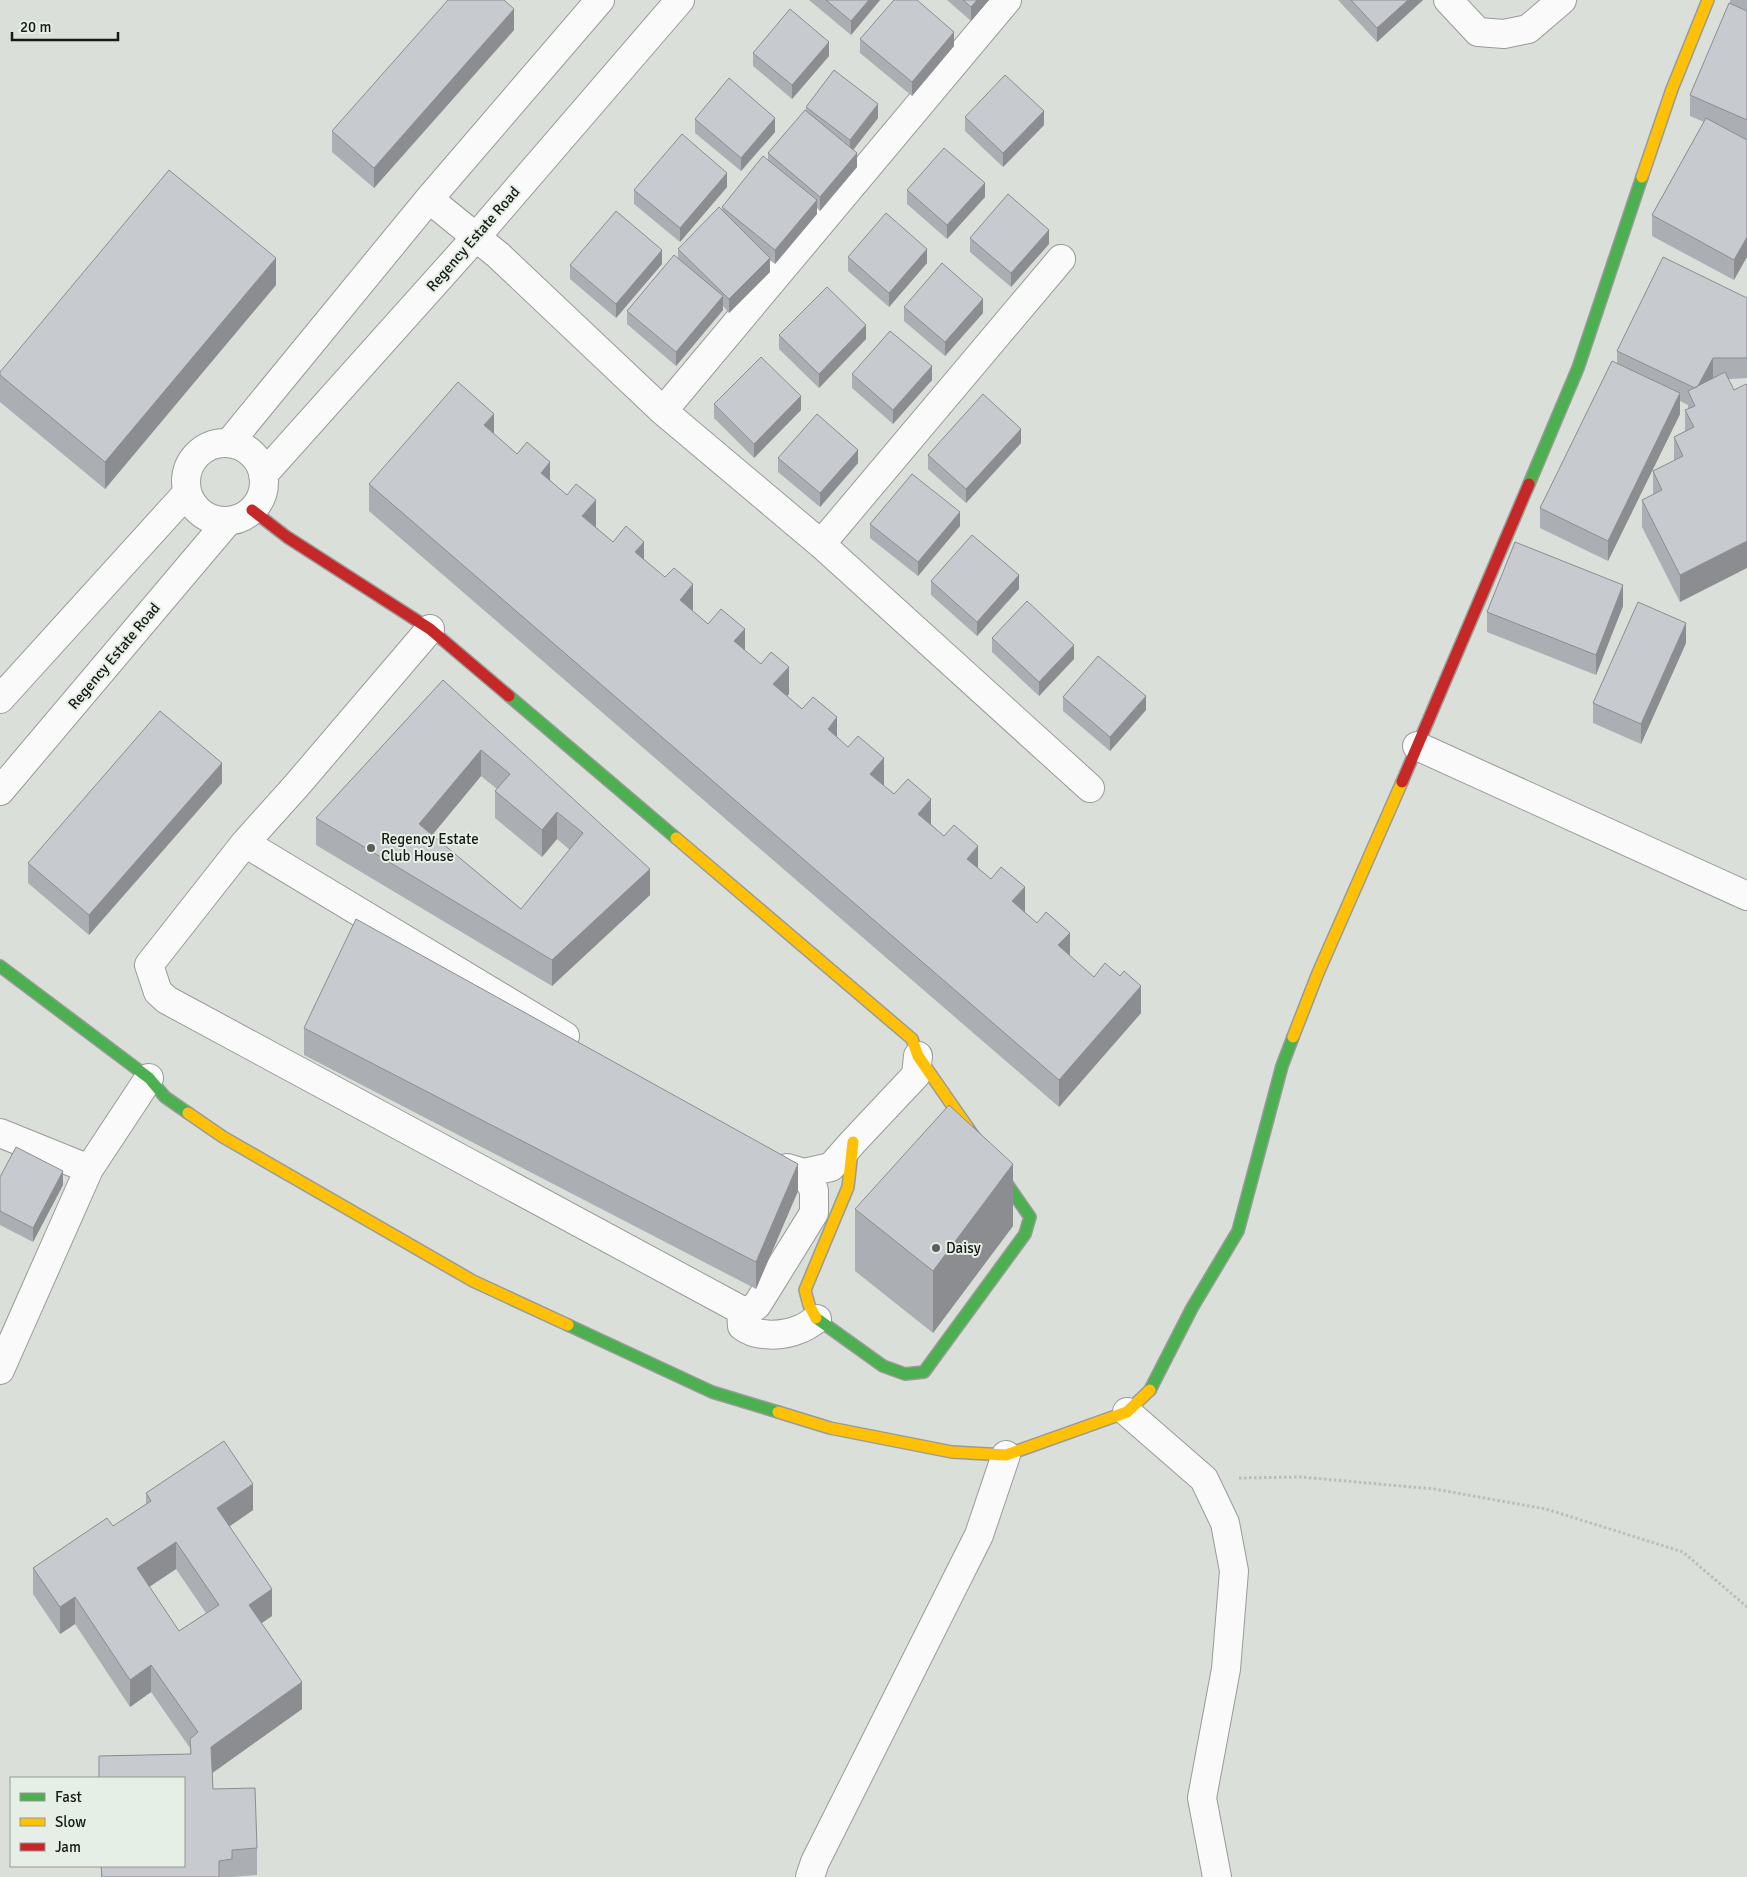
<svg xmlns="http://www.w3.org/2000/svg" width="1747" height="1877" viewBox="0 0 1747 1877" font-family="Signika,sans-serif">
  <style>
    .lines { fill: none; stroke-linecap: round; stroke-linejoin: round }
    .street-casing { stroke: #989b98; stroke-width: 30 }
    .fast-casing { stroke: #989b98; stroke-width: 14 }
    .slow-casing { stroke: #989b98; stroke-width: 14 }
    .jam-casing { stroke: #989b98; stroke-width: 14 }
    .path { stroke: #bcbdbb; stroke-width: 3; stroke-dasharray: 2.5 2.5; stroke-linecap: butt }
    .street { stroke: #f9faf9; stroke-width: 28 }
    .fast { stroke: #4caf50; stroke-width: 11 }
    .slow { stroke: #ffc107; stroke-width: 11 }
    .jam { stroke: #c62828; stroke-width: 11 }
    .wall { fill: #abaeb2; fill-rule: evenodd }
    .shaded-wall { fill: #8b8d91 }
    .building { fill: #c7cacf; stroke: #8b8d91; fill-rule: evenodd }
    .poi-dot { fill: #5b5e5a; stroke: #e6efe5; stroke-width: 2 }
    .labels { text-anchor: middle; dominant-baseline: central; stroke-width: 4; stroke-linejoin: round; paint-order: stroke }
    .street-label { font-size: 15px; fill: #161915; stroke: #e6efe5 }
    .poi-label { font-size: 15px; fill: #161915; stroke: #e6efe5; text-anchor: start }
  </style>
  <rect width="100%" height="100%" fill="#dadfda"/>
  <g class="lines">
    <!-- street casing -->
    <g class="street-casing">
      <path id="street" d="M1448,0l30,32 26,2 24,-5 34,-29
        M429,199l69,56 165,156 158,133 269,244
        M663,411l344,-411
        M229,443l200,-244 171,-199
        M186 482a39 39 0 1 1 78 0a39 39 0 1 1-78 0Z
        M263,475l213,-238 204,-237
        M821,544l240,-285
        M430,629l-133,156 -52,58 -96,122 9,27 9,8 574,310h9l7,-5 57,-92v-23l-10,-17
        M0,699l187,-206
        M1417,746l330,150
        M0,791l228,-270
        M245,843l320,193
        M0,1133l89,36
        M787,1168l17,5 27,-6 22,-25 63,-67 2,-19
        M741,1310l1,16c15,12 42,10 58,3 6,-2 12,-7 17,-10
        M0,1370l89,-201 60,-91
        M1127,1412l77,67 21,44 9,48 -8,98 -24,129 15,79
        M810,1877l5,-15 164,-327 27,-80"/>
    </g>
    <!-- fast casing -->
    <g class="fast-casing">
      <path id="fast" d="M1529,484l49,-116 64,-191
        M509,696l167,142
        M0,966l149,112 16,19 23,16
        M816,1318l67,48 22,8 19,-2 101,-138 5,-17 -62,-89
        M568,1325l144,67 66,20
        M1150,1390l42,-82 46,-77 44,-165 11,-29"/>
    </g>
    <!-- slow casing -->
    <g class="slow-casing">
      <path id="slow" d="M1642,177l30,-88 36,-89
        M676,838l236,201 6,17 50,72
        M1293,1037l25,-64 84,-191
        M188,1113l35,24 250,144 95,44
        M816,1318l-7,-13 -4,-15 43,-103 5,-45
        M778,1412l52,16 122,24 54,3 121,-43 23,-22"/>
    </g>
    <!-- jam casing -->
    <g class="jam-casing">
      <path id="jam" d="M252,510l35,27 143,92 79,67
        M1402,782l127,-298"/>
    </g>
    <!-- path -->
    <path class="path" d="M1239,1478l62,-1 133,12 112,20 137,43 64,55"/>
    <!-- street -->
    <use href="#street" class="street"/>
    <!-- fast -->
    <use href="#fast" class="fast"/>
    <!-- slow -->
    <use href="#slow" class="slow"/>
    <!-- jam -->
    <use href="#jam" class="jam"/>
  </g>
  <!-- wall -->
  <path class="wall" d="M809,0h71l-29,35z
    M947,0h42l-18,21z
    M1338,0h85l-46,42z
    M1730,0h17v140l-13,140 -82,-44v-21l52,-93 -14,-6v-21l40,-92z
    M514,30l-140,158 -42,-36v-21z
    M860,39l94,7 -42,50 -52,-43z
    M753,53l76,3 -37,43 -39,-33z
    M806,107l72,11 -25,32 4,17 -37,44 -3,-3v6l-42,50 -5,-4v12l-41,41 -6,-7v4l-47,56 -49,-42v-13l51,-52v-10l44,-39v-3l46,-47v-7l38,-42z
    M965,117l79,8 -41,42 -38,-36z
    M695,119l80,13 -34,39 -46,-38z
    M727,187l-47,55 -46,-38v-14z
    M907,190l78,7 -38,42 -40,-35z
    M970,238l79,6 -38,43 -41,-35z
    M848,257l79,6 -38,44 -41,-36z
    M662,264l-46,54 -46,-39v-14z
    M276,285l-171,204 -105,-87v-30z
    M1747,298v80l-18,1 -49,223 -38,-75v-27l11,-5v-24l21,-10v-24l11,-6v-21l3,-1v-4l-8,-4v13l-72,147 -68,-33v-20l77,-145v-12z
    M904,307l79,6 -38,43 -41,-35z
    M779,335l87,4 -47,49 -40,-39z
    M852,374l80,6 -39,44 -41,-36z
    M714,404l87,6 -47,48 -40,-40z
    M494,434l23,20 33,26 46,47 17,15 31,17 49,52 15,13 37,26 44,44 -2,2 50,41 46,48 48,39 94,88 45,44 24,21 47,36 -82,94 -690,-596v-27z
    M1021,443l-55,60 -38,-34v-14z
    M778,458l80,5 -38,44 -42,-35z
    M870,524l90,2 -42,50 -48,-38z
    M931,581l88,8 -42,47 -46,-41z
    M1623,606l-27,69 -109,-43v-20z
    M992,638l82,21 -35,37 -47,-44z
    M1686,643l-45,101 -48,-21v-20z
    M443,680l207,215 -98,91 -236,-141v-27zM481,776l16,13 -2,2v27l47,39 15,-18 13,11 -49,59 -89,-74z
    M1063,697l83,13 -36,41 -47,-40z
    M222,783l-133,152 -61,-52v-20z
    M304,1028l494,163 -42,98 -452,-234z
    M0,1177l63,8 -30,57 -33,-17z
    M855,1209l158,17 -80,107 -78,-62z
    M146,1493l107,17 -23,16 42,90 -11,7 41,86 -90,64 1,16 44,59v27l-25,2h-131v-11h83v-88h-85v-22l91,-2v-6l-39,-56 -21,15 -55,-83 -15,10 -27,-40v-26l80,-42 33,-22zM176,1569l30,44 -27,18 -30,-44z"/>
  <!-- shaded-wall -->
  <path class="shaded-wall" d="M869,0h11l-29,35v-14z
    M977,0h12l-18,21v-14z
    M1408,0h15l-46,42v-14z
    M514,9v21l-140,158v-20z
    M954,32v14l-42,50v-14z
    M829,42v14l-37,43v-14z
    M878,104v14l-28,36v-14z
    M1044,111v14l-41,42v-14z
    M775,118v14l-34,39v-13z
    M857,153v14l-37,44v-14z
    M727,173v14l-47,55v-14z
    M985,183v14l-38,42v-14z
    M817,200v14l-42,50v-14z
    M1049,230v14l-38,43v-14z
    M1747,237v20l-13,23v-20z
    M927,249v14l-38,44v-14z
    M662,250v14l-46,54v-14z
    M276,258v27l-171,204v-27z
    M770,258v14l-41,41v-14z
    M723,296v14l-47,56v-14z
    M983,299v14l-38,43v-14z
    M866,325v14l-47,49v-14z
    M1713,358v21l-17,10z
    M932,366v14l-39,44v-14z
    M1680,393v21l-72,147v-20z
    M801,396v14l-47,48v-14z
    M494,414v27l-10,-16z
    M1021,429v14l-55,60v-14z
    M858,450v13l-38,44v-14z
    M550,462v27l-9,-16z
    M596,500v27l-14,-11z
    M960,512v14l-42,50v-14z
    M1747,541v27l-67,34v-27z
    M644,542v27l-9,-17z
    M1019,575v14l-42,47v-14z
    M693,584v27l-13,-11z
    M1623,585v21l-27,69v-20z
    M1686,623v20l-45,101v-20z
    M745,629v27l-11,-15z
    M1074,645v14l-35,37v-14z
    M789,667v27l-16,17v-27z
    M1146,696v14l-36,41v-14z
    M837,717v27l-9,-15z
    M481,750v26l-62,75v-27z
    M884,758v27l-14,15v-26z
    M222,763v20l-133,152v-20z
    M931,799v27l-13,-12z
    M557,812v27l-15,18v-27z
    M978,846v27l-11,-14z
    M650,869v26l-98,91v-26z
    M1025,887v27l-13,-13z
    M1070,933v26l-12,-14z
    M1141,986v27l-82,94v-27z
    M798,1164v27l-42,98v-27z
    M1013,1164v62l-80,107v-62z
    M63,1171v14l-30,57v-14z
    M253,1484v26l-36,25v-27z
    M176,1542v27l-39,26v-27z
    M272,1589v27l-23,16v-27z
    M75,1597v27l-15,10v-27z
    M151,1665v27l-21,15v-27z
    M302,1682v27l-91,65v-27z"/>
  <!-- building -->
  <path class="building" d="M448,0h56l10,9 -140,159 -42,-37z
    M826,0h43l-18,21z
    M894,0h23l37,32 -42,50 -52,-43z
    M963,0h14l-6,7z
    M1351,0h57l-31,28z
    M1729,3l18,8v109l-57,-25z
    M790,9l39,33 -37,43 -39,-32z
    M834,70l44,34 -28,36 -44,-33z
    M1005,75l39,36 -41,42 -38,-36z
    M729,78l46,40 -34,40 -46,-39z
    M805,110l52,43 -37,44 -52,-44z
    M1706,118l41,22v97l-13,23 -82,-45z
    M682,134l45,39 -47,55 -46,-38z
    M944,148l41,35 -38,42 -40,-35z
    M763,156l54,44 -42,50 -53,-43z
    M169,170l107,88 -171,204 -105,-87v-3z
    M1008,194l41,36 -38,43 -41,-35z
    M719,207l51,51 -41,41 -51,-50z
    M616,211l46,39 -46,54 -46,-39z
    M886,213l41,36 -38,44 -41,-36z
    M674,255l49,41 -47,56 -49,-41z
    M1663,257l84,41v60h-34l-15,28 -3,2 -78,-37z
    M942,263l41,36 -38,43 -41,-35z
    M827,287l39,38 -47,49 -40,-39z
    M890,331l42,35 -39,44 -41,-36z
    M761,357l40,39 -47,48 -40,-40z
    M1612,361l68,32 -72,148 -68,-33z
    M1725,372l9,18 12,-6 1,2v155l-67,34 -38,-75 20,-10 -9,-19 30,-15 -9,-19 20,-10 -9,-17 10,-4 -7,-15z
    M458,382l36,32 -10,11 33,29 10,-12 23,20 -9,11 26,22 9,-11 20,16 -14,16 31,26 13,-16 18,16 -9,10 30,25 9,-9 19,16 -13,16 28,24 13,-15 24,20 -11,12 27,23 10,-12 18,15 -16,17 29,25 11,-12 24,20 -9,12 20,18 10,-11 26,22 -14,16 24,20 14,-15 23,20 -13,15 26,22 10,-11 24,21 -11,13 24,20 10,-12 24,20 -13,14 25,22 9,-11 24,21 -12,12 36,32 11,-14 15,13 4,-5 17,15 -82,94 -690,-596z
    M983,394l38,35 -55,60 -38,-34z
    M817,414l41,36 -38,43 -42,-35z
    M912,474l48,38 -42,50 -48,-38z
    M972,535l47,40 -42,47 -46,-41z
    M1515,542l108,43 -27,70 -109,-43z
    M1027,601l47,44 -35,37 -47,-44z
    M1638,602l48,21 -45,101 -48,-21z
    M1098,656l48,40 -36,41 -47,-40z
    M443,680l207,189 -98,91 -236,-142zM481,750l29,24 -15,17 47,39 15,-18 26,21 -62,76 -102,-85z
    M160,711l62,52 -133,152 -61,-52z
    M356,919l442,245 -42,98 -452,-234z
    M949,1105l64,59 -80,107 -78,-62z
    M16,1147l47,24 -30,57 -33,-17v-34z
    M224,1441l29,43 -36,24 55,81 -23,16 53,77 -91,65 2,42 42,-1 2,60 -25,2v9l-13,2v16h-117l-1,-11h83v-88h-85v-22l92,-2 -1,-15 8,-7 -47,-67 -21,15 -55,-83 -15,10 -27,-39 74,-50 6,8 38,-25 -5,-8zM176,1542l43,63 -40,26 -42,-63z"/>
  <!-- markers -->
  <g class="poi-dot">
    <circle cx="371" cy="848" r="5"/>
    <circle cx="936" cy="1248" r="5"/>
  </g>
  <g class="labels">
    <!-- street labels -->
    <g class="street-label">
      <text transform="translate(473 239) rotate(-49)">Regency Estate Road</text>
      <text transform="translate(114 656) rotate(-50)">Regency Estate Road</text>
    </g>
    <!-- poi labels -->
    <g class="poi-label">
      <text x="381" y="839">Regency Estate<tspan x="381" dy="17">Club House</tspan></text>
      <text x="946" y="1248">Daisy</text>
    </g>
  </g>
  <!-- legend -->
  <rect x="10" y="1777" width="175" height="90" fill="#e6efe5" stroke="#939992"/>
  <rect x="20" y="1793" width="25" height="8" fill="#4caf50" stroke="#939992"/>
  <text x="55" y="1802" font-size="15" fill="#161915">Fast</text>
  <rect x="20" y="1818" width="25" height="8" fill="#ffc107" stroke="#939992"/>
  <text x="55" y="1827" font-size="15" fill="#161915">Slow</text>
  <rect x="20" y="1843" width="25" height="8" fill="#c62828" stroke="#939992"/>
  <text x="55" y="1852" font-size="15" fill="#161915">Jam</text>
  <!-- scale -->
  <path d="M12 32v8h106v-8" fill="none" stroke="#161915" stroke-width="2.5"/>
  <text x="20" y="32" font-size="15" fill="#161915" stroke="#e6efe5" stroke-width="4" paint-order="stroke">20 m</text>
</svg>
